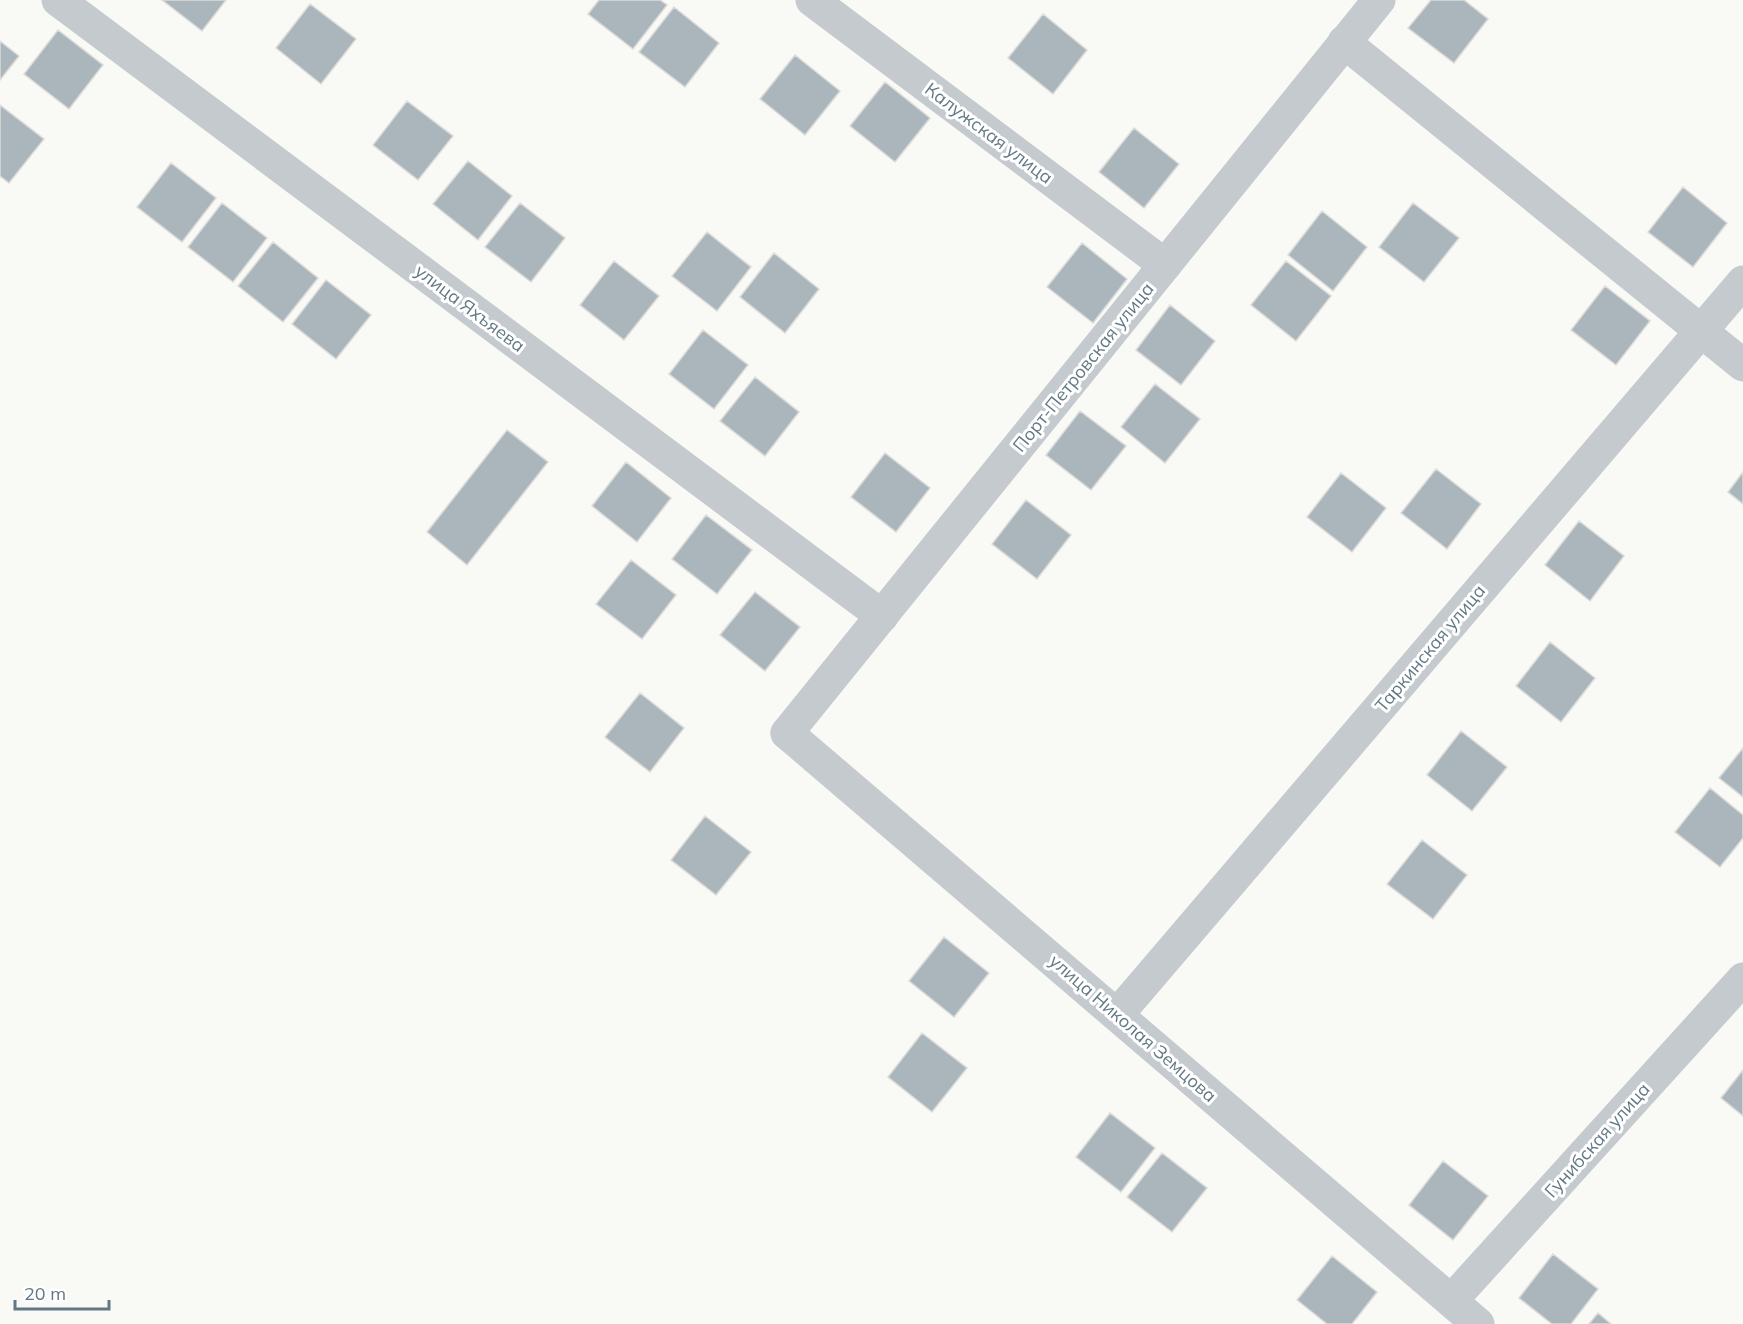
<svg xmlns="http://www.w3.org/2000/svg" width="1743" height="1324" viewBox="0 0 1743 1324" font-family="Mulish,sans-serif">
  <style>
    .building { fill: #aab6bb; stroke: #dbdbd9; stroke-width: 1.5 }
    .lines { fill: none; stroke-linecap: round; stroke-linejoin: round }
    .minor { stroke: #c4cacd; stroke-width: 33 }
    .tertiary { stroke: #c4cacd; stroke-width: 33 }
    .labels { text-anchor: middle; dominant-baseline: central; stroke-width: 6; stroke-linejoin: round; paint-order: stroke }
    .street-label { font-size: 18px; fill: #617984; stroke: #fff }
  </style>
  <rect width="100%" height="100%" fill="#f9f9f6"/>
  <!-- building -->
  <path class="building" d="M162,0h64l-24,31z
    M599,0h61l7,5 -34,44 -45,-35z
    M1431,0h33l24,19 -34,44 -46,-35z
    M310,4l46,35 -35,45 -45,-36z
    M674,7l45,36 -34,44 -46,-35z
    M1043,14l44,36 -34,44 -45,-36z
    M58,30l45,35 -34,44 -45,-35z
    M0,41l19,15 -19,24z
    M795,55l45,36 -35,44 -45,-36z
    M885,82l45,36 -35,44 -45,-36z
    M407,101l46,35 -35,44 -45,-35z
    M0,105l44,34 -35,44 -9,-7z
    M1134,128l45,36 -35,44 -45,-36z
    M468,161l44,35 -34,44 -45,-36z
    M171,163l45,35 -34,44 -45,-35z
    M1683,187l44,36 -34,44 -45,-35z
    M222,203l45,35 -34,44 -45,-35z
    M520,203l45,35 -34,44 -46,-35z
    M1413,203l46,35 -35,44 -45,-35z
    M1322,211l45,36 -34,44 -45,-36z
    M707,232l44,35 -34,44 -45,-35z
    M273,242l45,36 -35,44 -45,-36z
    M1082,243l45,36 -34,44 -46,-36z
    M774,253l45,36 -34,44 -45,-36z
    M614,261l45,35 -35,44 -44,-35z
    M1286,261l45,35 -35,45 -45,-36z
    M326,280l45,35 -35,44 -44,-35z
    M1605,286l45,35 -34,44 -45,-35z
    M1170,305l45,36 -34,44 -45,-35z
    M703,330l45,35 -34,44 -45,-35z
    M755,377l44,35 -34,44 -45,-35z
    M1155,384l45,35 -35,44 -44,-36z
    M1080,411l46,35 -35,44 -45,-35z
    M507,430l41,32 -81,103 -40,-33z
    M885,453l45,35 -34,44 -45,-35z
    M626,462l45,36 -34,44 -45,-36z
    M1436,469l45,35 -34,45 -46,-36z
    M1743,472v32l-15,-12z
    M1341,473l45,35 -34,44 -45,-35z
    M1026,500l45,35 -34,44 -45,-35z
    M706,515l46,35 -35,44 -45,-35z
    M1579,521l45,35 -34,45 -45,-36z
    M631,560l45,35 -34,44 -46,-35z
    M755,592l45,35 -35,44 -45,-36z
    M1550,642l45,36 -34,44 -45,-36z
    M640,693l44,35 -34,44 -45,-35z
    M1461,731l46,36 -35,44 -45,-36z
    M1743,748v49l-24,-19z
    M1710,788l33,27v23l-23,29 -45,-35z
    M705,816l46,36 -35,43 -45,-35z
    M1422,840l45,35 -34,44 -46,-35z
    M944,937l45,36 -35,44 -45,-36z
    M922,1033l45,35 -35,44 -44,-35z
    M1743,1070v46l-22,-18z
    M1110,1113l45,35 -34,44 -45,-35z
    M1162,1153l45,35 -35,44 -45,-35z
    M1443,1161l45,35 -35,44 -44,-35z
    M1553,1254l45,35 -27,35h-19l-33,-26z
    M1332,1256l45,36 -25,32h-25l-30,-24z
    M1598,1313l13,11h-22z"/>
  <g class="lines">
    <!-- minor -->
    <path class="minor" d="M58,0l824,616
      M812,0l353,265
      M1344,42l399,323
      M787,733l691,591
      M1117,1015l626,-733
      M1451,1301l292,-322"/>
    <!-- tertiary -->
    <path class="tertiary" d="M787,733l592,-733"/>
  </g>
  <g class="labels">
    <!-- street labels -->
    <g class="street-label">
      <text transform="translate(989 133) rotate(37)">Калужская улица</text>
      <text transform="translate(470 308) rotate(37)">улица Яхъяева</text>
      <text transform="translate(1083 367) rotate(-51)">Порт-Петровская улица</text>
      <text transform="translate(1430 648) rotate(-50)">Таркинская улица</text>
      <text transform="translate(1133 1028) rotate(41)">улица Николая Земцова</text>
      <text transform="translate(1597 1140) rotate(-48)">Гунибская улица</text>
    </g>
  </g>
  <!-- scale -->
  <path d="M15 1300v9h94v-9" fill="none" stroke="#617984" stroke-width="3"/>
  <text x="24" y="1300" font-size="18" fill="#617984" stroke="#ffffff" stroke-width="4.5" paint-order="stroke">20 m</text>
</svg>
